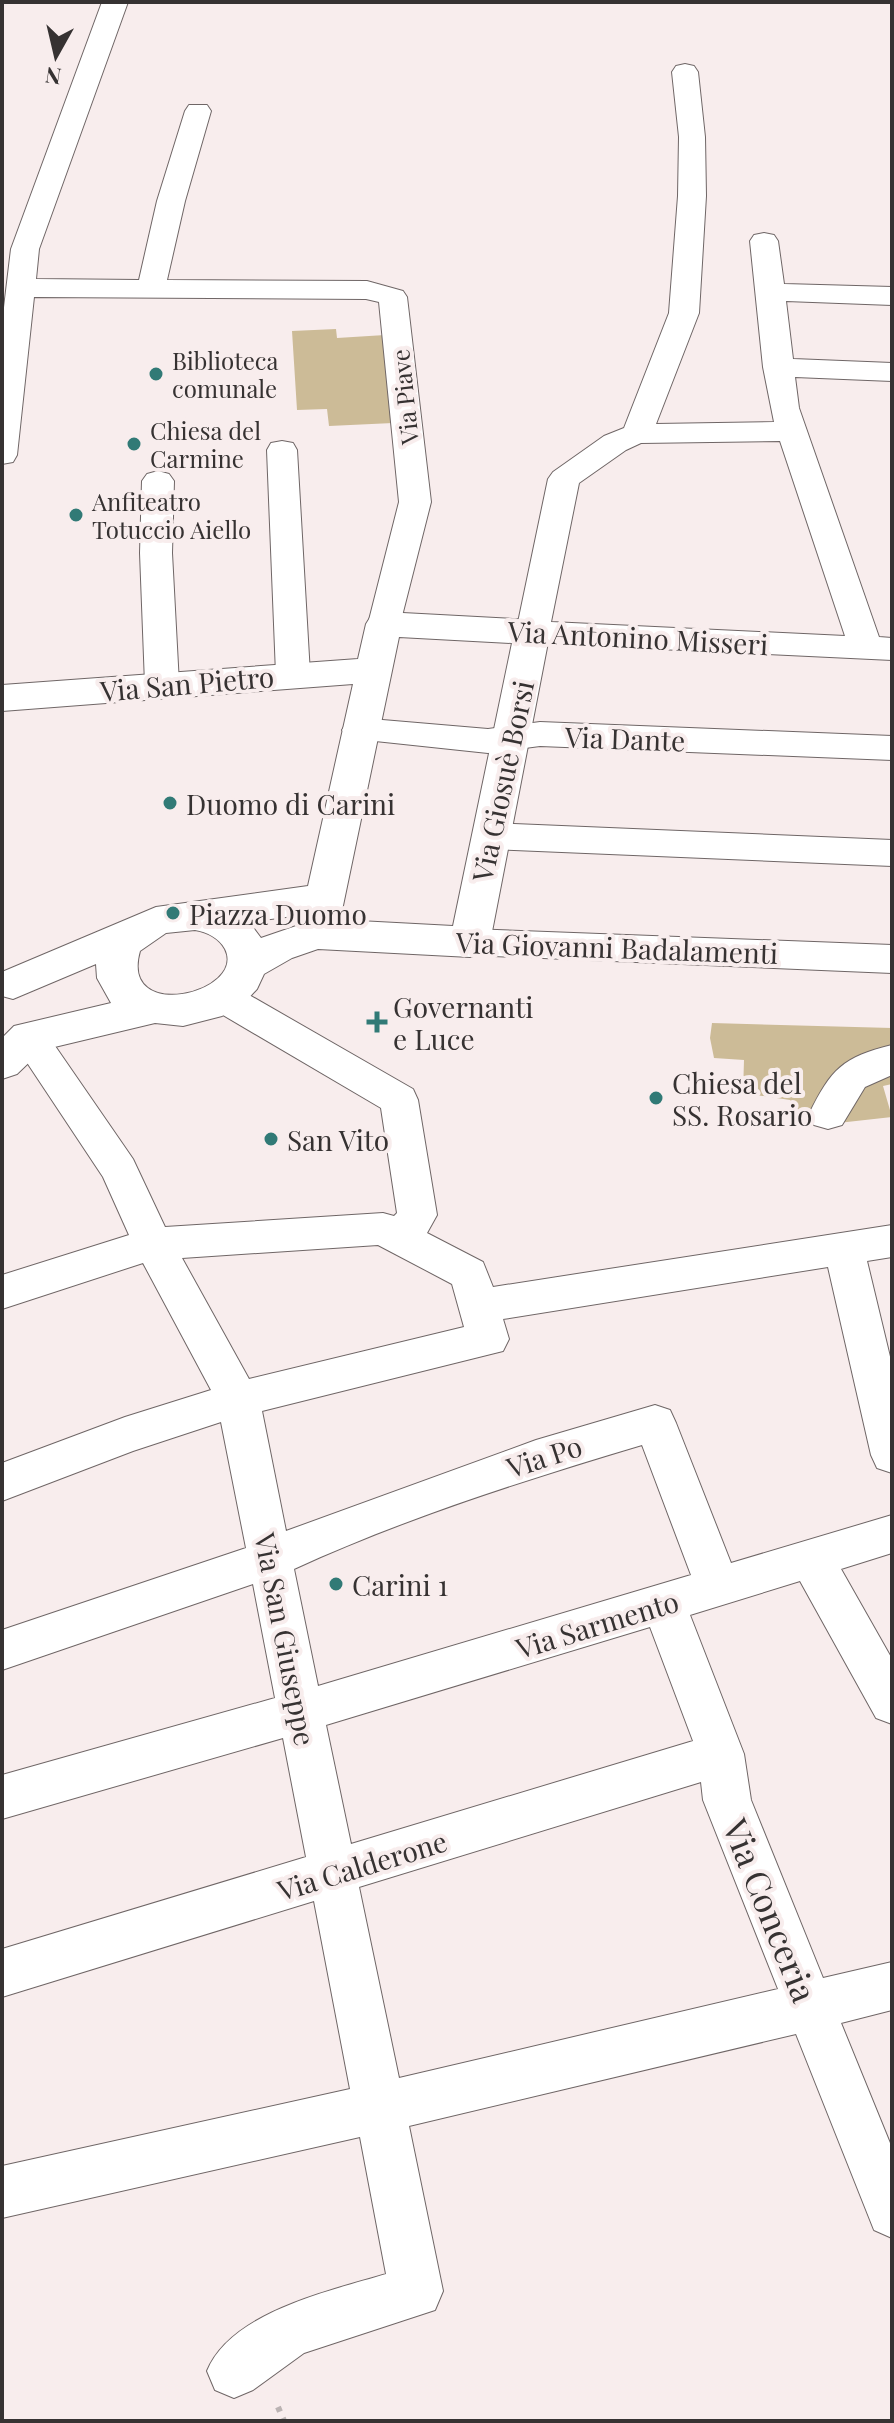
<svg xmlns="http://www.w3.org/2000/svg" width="894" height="2423" viewBox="0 0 894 2423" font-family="'Playfair Display',serif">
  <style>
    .green { fill: #ccbb97 }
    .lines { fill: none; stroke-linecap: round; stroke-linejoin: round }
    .minor-casing { stroke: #6f6666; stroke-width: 2 }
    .tertiary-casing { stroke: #6f6666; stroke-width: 2 }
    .path { stroke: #bbb3b3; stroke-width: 6; stroke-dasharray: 5 7; stroke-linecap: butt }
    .minor { fill: #fff; fill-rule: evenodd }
    .tertiary { fill: #fff; fill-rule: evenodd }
    .poi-dot { fill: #317a76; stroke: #f8eded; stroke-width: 3 }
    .labels { text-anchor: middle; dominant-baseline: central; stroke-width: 8; stroke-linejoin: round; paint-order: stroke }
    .far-poi-label { font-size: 24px; fill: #363232; stroke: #f8eded; text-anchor: start }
    .far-street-label { font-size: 24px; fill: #363232; stroke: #f8eded }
    .street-label { font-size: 28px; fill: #363232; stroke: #f8eded }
    .poi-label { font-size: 28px; fill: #363232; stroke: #f8eded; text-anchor: start }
    .near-street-label { font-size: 34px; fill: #363232; stroke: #f8eded }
  </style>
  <rect width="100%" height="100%" fill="#f8eded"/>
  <!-- green -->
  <path class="green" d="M336,329l1,9 48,-3 8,88 -64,3 -2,-17 -30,1 -5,-79z
    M712,1023l180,5v56l-9,2 9,31 -90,10 -12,-27 -47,-7 1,-33 -30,-2 -4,-20z"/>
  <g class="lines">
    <!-- minor casing -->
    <g class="minor-casing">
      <path id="minor" d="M102,2h26l-89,247 -3,30 103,1 18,-79 28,-90 4,-6h18l4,6 -26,90 -18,79 200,1 36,10 4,6 24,205 -31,122 -4,8 -12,3 -12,-3 -4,-8 31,-122 -20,-200 -13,-3 -332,-2 -17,158 -4,7 -11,2v-140l9,-75z
        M685,64l9,2 4,6 7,65 1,59 -7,117 -43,111 118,-2 -11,-55 -13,-126 4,-6 10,-2 10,2 4,6 6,43 108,3v18l-106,-4 7,58 99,4v18l-97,-4 4,31 80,229 13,1v22l-360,-17 -12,-3 -4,-8 32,-153 5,-7 51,-36 20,-8 45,-115 9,-117 1,-59 -7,-65 4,-6zM780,441l65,195 -294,-14 28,-139 47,-33 15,-7z
        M282,441l11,2 4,7 13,224 -5,8 -12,3 -12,-3 -5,-8 -9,-224 4,-7z
        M158,471l11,3 5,7 -2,72 7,131 -5,8 -12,3 -12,-3 -5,-8 -5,-131 2,-72 5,-7z
        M359,718l129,11 52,-7 352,14v24l-352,-14 -52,7 -141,-15 -5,-8 5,-8z
        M491,823l401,17v26l-401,-17 -13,-4 -5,-9 5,-9z
        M470,929l422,16v28l-422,-18 -13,-3 -5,-10 5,-10z
        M224,984l13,4 176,101 5,11 19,115 -10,18 56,29 10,25 399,-62v32l-25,4 25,104v108l-15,-5 -6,-13 -43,-188 -325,52 6,20 -6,12 -241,60 24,120 250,-91 119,-35 15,5 6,13 55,140 161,-48v38l-51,16 51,90v65l-16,-6 -76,-137 -110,34 54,139 7,46 72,178 69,-16v48l-51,13 51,125v90l-18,-8 -78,-196 -387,92 34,165 -8,19 -131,43 -51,37 -19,8 -19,-8 -8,-19c24,-59 123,-80 179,-97l-26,-137 -358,81v-52l348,-77 -36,-188 -312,96v-48l304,-92 -23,-119 -281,81v-44l273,-77 -22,-114 -251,86v-40l244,-82 -25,-126 -88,29 -131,50v-38l123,-46 86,-27 -68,-127 -141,46v-34l127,-40 -26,-58 -93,-140 6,-10 13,-4 13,4 91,132 32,68 218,-14 11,3 3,-3 -16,-105 -170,-100 -6,-10 6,-10zM378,1245l74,39 12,43 -215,52 -67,-121zM642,1445l49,130 -373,111 -24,-117c111,-51 231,-89 348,-124zM650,1627l43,114 -342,103 -25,-119zM701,1782l2,18 75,189 -379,89 -40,-191z
        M892,1045v30l-27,12 -23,38 -14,4 -14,-4 -5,-11c22,-45 34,-57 83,-69z"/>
    </g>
    <!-- tertiary casing -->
    <g class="tertiary-casing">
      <path id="tertiary" d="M384,612l148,8 13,4 5,8 -60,310 -6,10 -14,5 -152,-8 -26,9 -28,16 -7,15 -14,15 -21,12 -39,10 -28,-3 -113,27 -25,24 -15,5v-41l12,-12 97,-23 -14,-25 -1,-14 -83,35 -11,-3v-24l154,-65 152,-21 45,-202 -351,27v-26l356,-26 8,-35 5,-8zM399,637l113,6 -59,283 -113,-6zM301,915l-2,10 -38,13 -12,-16zM195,930c12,2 24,8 30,19 22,44 -106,75 -85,2l26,-18z"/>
    </g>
    <!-- path -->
    <path class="path" d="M278,2407l6,14"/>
    <!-- minor -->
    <use href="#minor" class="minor"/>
    <!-- tertiary -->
    <use href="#tertiary" class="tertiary"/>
  </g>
  <!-- markers -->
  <g class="poi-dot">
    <circle cx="156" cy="374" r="8"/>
    <circle cx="134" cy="444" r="8"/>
    <circle cx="76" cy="515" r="8"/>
    <circle cx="170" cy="803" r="8"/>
    <circle cx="173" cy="913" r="8"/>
    <path d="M373 1010h8v8h8v8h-8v8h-8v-8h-8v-8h8z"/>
    <circle cx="656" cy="1098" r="8"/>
    <circle cx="271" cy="1139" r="8"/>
    <circle cx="336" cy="1584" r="8"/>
  </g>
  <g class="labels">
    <!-- far-poi labels -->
    <g class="far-poi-label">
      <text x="172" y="360">Biblioteca<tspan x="172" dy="28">comunale</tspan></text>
      <text x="150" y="430">Chiesa del<tspan x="150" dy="28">Carmine</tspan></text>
      <text x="92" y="501">Anfiteatro<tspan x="92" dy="28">Totuccio Aiello</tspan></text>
    </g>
    <!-- far-street labels -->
    <g class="far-street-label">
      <text transform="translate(404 397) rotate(-96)">Via Piave</text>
    </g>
    <!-- street labels -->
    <g class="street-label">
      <text transform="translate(638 637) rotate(3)">Via Antonino Misseri</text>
      <text transform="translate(187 683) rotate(-5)">Via San Pietro</text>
      <text transform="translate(625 738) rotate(2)">Via Dante</text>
      <text transform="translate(502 781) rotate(-78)">Via Giosuè Borsi</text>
      <text transform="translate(617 947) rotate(2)">Via Giovanni Badalamenti</text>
      <text transform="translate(544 1456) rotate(-18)">Via Po</text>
      <text transform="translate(597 1624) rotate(-17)">Via Sarmento</text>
      <text transform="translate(286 1639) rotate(79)">Via San Giuseppe</text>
      <text transform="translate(362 1865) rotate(-17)">Via Calderone</text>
    </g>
    <!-- poi labels -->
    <g class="poi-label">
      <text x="186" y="803">Duomo di Carini</text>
      <text x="189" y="913">Piazza Duomo</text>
      <text x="393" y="1006">Governanti<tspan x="393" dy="32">e Luce</tspan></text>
      <text x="672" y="1082">Chiesa del<tspan x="672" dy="32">SS. Rosario</tspan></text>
      <text x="287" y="1139">San Vito</text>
      <text x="352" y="1584">Carini 1</text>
    </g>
    <!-- near-street labels -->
    <g class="near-street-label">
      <text transform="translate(771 1910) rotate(68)">Via Conceria</text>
    </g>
  </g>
  <!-- border -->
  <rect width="894" height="2423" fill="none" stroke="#363232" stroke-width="8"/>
  <!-- north arrow -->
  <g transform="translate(56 56) rotate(188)" stroke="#f8eded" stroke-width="6" paint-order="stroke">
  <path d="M0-6L14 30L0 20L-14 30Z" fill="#363232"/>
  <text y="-12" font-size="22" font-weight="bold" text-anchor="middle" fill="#363232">N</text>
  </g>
</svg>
